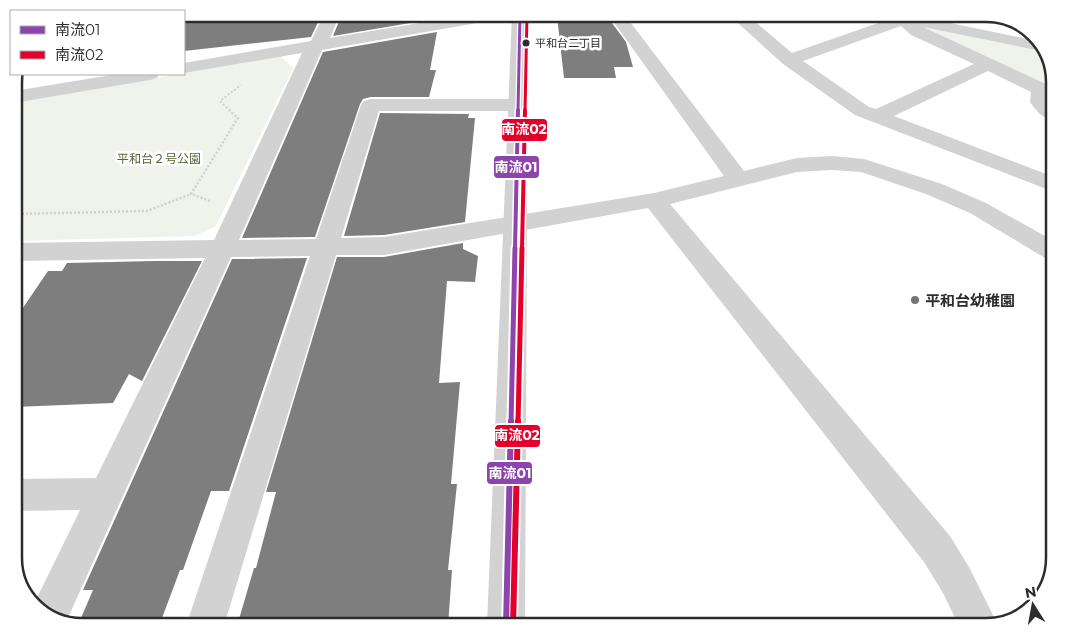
<svg xmlns="http://www.w3.org/2000/svg" width="1068" height="640" viewBox="0 0 1068 640" font-family="Montserrat,'Noto Sans JP',sans-serif">
  <style>
    .green { fill: #f0f3eb }
    .building { fill: #7e7e7e }
    .lines { fill: none; stroke-linecap: round; stroke-linejoin: round }
    .path-far1 { stroke: #d2d2d2; stroke-width: 2; stroke-dasharray: 2 2; stroke-linecap: butt }
    .path { stroke: #d2d2d2; stroke-width: 2.5; stroke-dasharray: 2 2; stroke-linecap: butt }
    .minor { fill: #d2d2d2; fill-rule: evenodd }
    .tertiary { fill: #d2d2d2; fill-rule: evenodd }
    .bus-1-far3-casing { stroke: #fff; stroke-width: 5.5 }
    .bus-1-far2-casing { stroke: #fff; stroke-width: 7 }
    .bus-1-far1-casing { stroke: #fff; stroke-width: 9 }
    .bus-1-casing { stroke: #fff; stroke-width: 10 }
    .bus-2-far3-casing { stroke: #fff; stroke-width: 5.5 }
    .bus-2-far2-casing { stroke: #fff; stroke-width: 7 }
    .bus-2-far1-casing { stroke: #fff; stroke-width: 9 }
    .bus-2-casing { stroke: #fff; stroke-width: 10 }
    .bus-1-far3 { stroke: #8e44ad; stroke-width: 3 }
    .bus-1-far2 { stroke: #8e44ad; stroke-width: 4 }
    .bus-1-far1 { stroke: #8e44ad; stroke-width: 5 }
    .bus-1 { stroke: #8e44ad; stroke-width: 6 }
    .bus-2-far3 { stroke: #e4002b; stroke-width: 3 }
    .bus-2-far2 { stroke: #e4002b; stroke-width: 4 }
    .bus-2-far1 { stroke: #e4002b; stroke-width: 5 }
    .bus-2 { stroke: #e4002b; stroke-width: 6 }
    .bus-dot { fill: #2d2d2d; stroke: #fff; stroke-width: 2 }
    .poi-dot { fill: #767676; stroke: #fff; stroke-width: 2 }
    .labels { text-anchor: middle; dominant-baseline: central; stroke-width: 5; stroke-linejoin: round; paint-order: stroke }
    .far-bus-label { font-size: 11px; fill: #2d2d2d; stroke: #fff; text-anchor: start }
    .far-park-label { font-size: 12px; fill: #54653d; stroke: #fff }
    .poi-label { font-size: 15px; font-weight: bold; fill: #2d2d2d; stroke: #fff; text-anchor: start }
    .rim { fill: none; stroke: #2d2d2d; stroke-width: 2.5 }
    .line-badge { stroke: #fff; stroke-width: 2 }
    .badge-label { font-size: 14px; text-anchor: middle; font-weight: bold; fill: #fff }
  </style>
  <rect width="100%" height="100%" fill="#fff"/>
  <!-- green -->
  <path class="green" d="M926,27l120,25 8,26v12l-133,-61z
    M280,56l13,12 -77,158 -21,10 -181,5v-138z"/>
  <!-- building -->
  <path class="building" d="M184,14h138l-11,23 -127,14z
    M342,14h98v4l-107,18z
    M557,16h40l1,3h11l17,23 7,25h-19l2,11h-52z
    M437,32l-7,38h6l-7,27h-58l-8,2 -3,5 -45,133 -73,1 81,-186z
    M380,113l89,1 -1,4h7l-10,104 -81,13 -40,1z
    M463,243v6l15,7 -3,26 -28,-1 -8,102 21,-1 -9,102h6l-9,86h4l-4,56h-211l17,-58h2l20,-76h-10l71,-235h47z
    M307,258l-78,233h-18l-28,79h-3l-21,56 -81,-1 15,-35h-10l149,-331z
    M155,261h47l-60,120 -13,-7 -16,29 -99,4v-86l34,-50h14l5,-8z"/>
  <g class="lines">
    <!-- path-far1 -->
    <path class="path-far1" d="M230,111l-10,-10 21,-16"/>
    <!-- path -->
    <path class="path" d="M210,201l-19,-7 47,-76 -9,-8
      M14,214l133,-3 44,-17"/>
    <!-- minor -->
    <path class="minor" d="M324,14h16l-10,24 143,-24h35l-2,3 -6,2 -178,31 -83,190 77,-1 45,-134 3,-4 7,-2h146l7,2 3,4 -3,4 -7,2h-138l-38,127 43,-1 270,-44 70,-17 -116,-162h16l120,157 53,-13 35,-2 32,3 78,25 44,19 68,38v20l-9,-3 -75,-45 -44,-19 -65,-22 -29,-2 -35,2 -127,32 280,332 19,31 28,56 -11,3h-27l-16,-33 -19,-31 -276,-354 -264,47h-48l-112,371h-38l124,-370 -79,1 -165,365 -18,-5 -14,-13 46,-94 -66,1v-32l82,-1 109,-220 -191,3v-18l200,-3 88,-187 -118,20v-10l127,-22z
      M728,14h18l46,39 112,-39 10,6 7,-3 117,24 8,11 -123,-25 125,58 3,4 -1,12 4,6v14c-12,-3 -17,-9 -24,-19l1,-10 -43,-21 -94,45 160,61v15l-199,-77 -72,-51zM901,26l10,9 63,29 -98,45 -7,-2 -66,-46z
      M118,74h41l-2,4 -7,2 -136,23v-12z"/>
    <!-- tertiary -->
    <path class="tertiary" d="M512,14h16l-3,612h-38z"/>
    <!-- bus-1-far3 casing -->
    <g class="bus-1-far3-casing">
      <path id="bus-1-far3" d="M518,111l2,-97"/>
    </g>
    <!-- bus-1-far2 casing -->
    <g class="bus-1-far2-casing">
      <path id="bus-1-far2" d="M515,249l3,-139"/>
    </g>
    <!-- bus-1-far1 casing -->
    <g class="bus-1-far1-casing">
      <path id="bus-1-far1" d="M511,423l4,-175"/>
    </g>
    <!-- bus-1 casing -->
    <g class="bus-1-casing">
      <path id="bus-1" d="M506,626l5,-205"/>
    </g>
    <!-- bus-2-far3 casing -->
    <g class="bus-2-far3-casing">
      <path id="bus-2-far3" d="M525,111l2,-97"/>
    </g>
    <!-- bus-2-far2 casing -->
    <g class="bus-2-far2-casing">
      <path id="bus-2-far2" d="M522,249l3,-139"/>
    </g>
    <!-- bus-2-far1 casing -->
    <g class="bus-2-far1-casing">
      <path id="bus-2-far1" d="M518,423l4,-175"/>
    </g>
    <!-- bus-2 casing -->
    <g class="bus-2-casing">
      <path id="bus-2" d="M513,626l5,-205"/>
    </g>
    <!-- bus-1-far3 -->
    <use href="#bus-1-far3" class="bus-1-far3"/>
    <!-- bus-1-far2 -->
    <use href="#bus-1-far2" class="bus-1-far2"/>
    <!-- bus-1-far1 -->
    <use href="#bus-1-far1" class="bus-1-far1"/>
    <!-- bus-1 -->
    <use href="#bus-1" class="bus-1"/>
    <!-- bus-2-far3 -->
    <use href="#bus-2-far3" class="bus-2-far3"/>
    <!-- bus-2-far2 -->
    <use href="#bus-2-far2" class="bus-2-far2"/>
    <!-- bus-2-far1 -->
    <use href="#bus-2-far1" class="bus-2-far1"/>
    <!-- bus-2 -->
    <use href="#bus-2" class="bus-2"/>
  </g>
  <!-- markers -->
  <circle class="bus-dot" cx="526" cy="43" r="4.5"/>
  <circle class="poi-dot" cx="915" cy="300" r="5"/>
  <g class="labels">
    <!-- far-bus labels -->
    <g class="far-bus-label">
      <text x="535" y="43">平和台二丁目</text>
    </g>
    <!-- far-park labels -->
    <g class="far-park-label">
      <text x="159" y="158">平和台２号公園</text>
    </g>
    <!-- poi labels -->
    <g class="poi-label">
      <text x="925" y="300">平和台幼稚園</text>
    </g>
  </g>
  <!-- crop -->
  <path d="M0 0H1068V640H0ZM82 22H986A60 60 0 0 1 1046 82V558A60 60 0 0 1 986 618H82A60 60 0 0 1 22 558V82A60 60 0 0 1 82 22Z" fill="#fff" fill-rule="evenodd"/>
  <path class="rim" d="M82 22H986A60 60 0 0 1 1046 82V558A60 60 0 0 1 986 618H82A60 60 0 0 1 22 558V82A60 60 0 0 1 82 22Z"/>
  <g class="line-badge">
    <rect x="501" y="118" width="47" height="24" rx="5" fill="#e4002b"/>
    <rect x="493" y="155" width="47" height="24" rx="5" fill="#8e44ad"/>
    <rect x="494" y="424" width="47" height="24" rx="5" fill="#e4002b"/>
    <rect x="486" y="461" width="47" height="24" rx="5" fill="#8e44ad"/>
  </g>
  <g class="badge-label">
    <text x="524" y="134">南流02</text>
    <text x="516" y="172">南流01</text>
    <text x="517" y="440">南流02</text>
    <text x="510" y="478">南流01</text>
  </g>
  <!-- legend -->
  <rect x="10" y="10" width="175" height="65" fill="#ffffff" stroke="#ababab"/>
  <rect x="20" y="26" width="25" height="8" fill="#8e44ad" stroke="#ababab"/>
  <text x="55" y="35" font-size="15" fill="#2d2d2d">南流01</text>
  <rect x="20" y="51" width="25" height="8" fill="#e4002b" stroke="#ababab"/>
  <text x="55" y="60" font-size="15" fill="#2d2d2d">南流02</text>
  <!-- north arrow -->
  <g transform="translate(1033 605) rotate(349)" stroke="#ffffff" stroke-width="4" paint-order="stroke">
  <path d="M0-4L9 19L0 12L-9 19Z" fill="#2d2d2d"/>
  <text y="-8" font-size="14" font-weight="bold" text-anchor="middle" fill="#2d2d2d">N</text>
  </g>
</svg>
